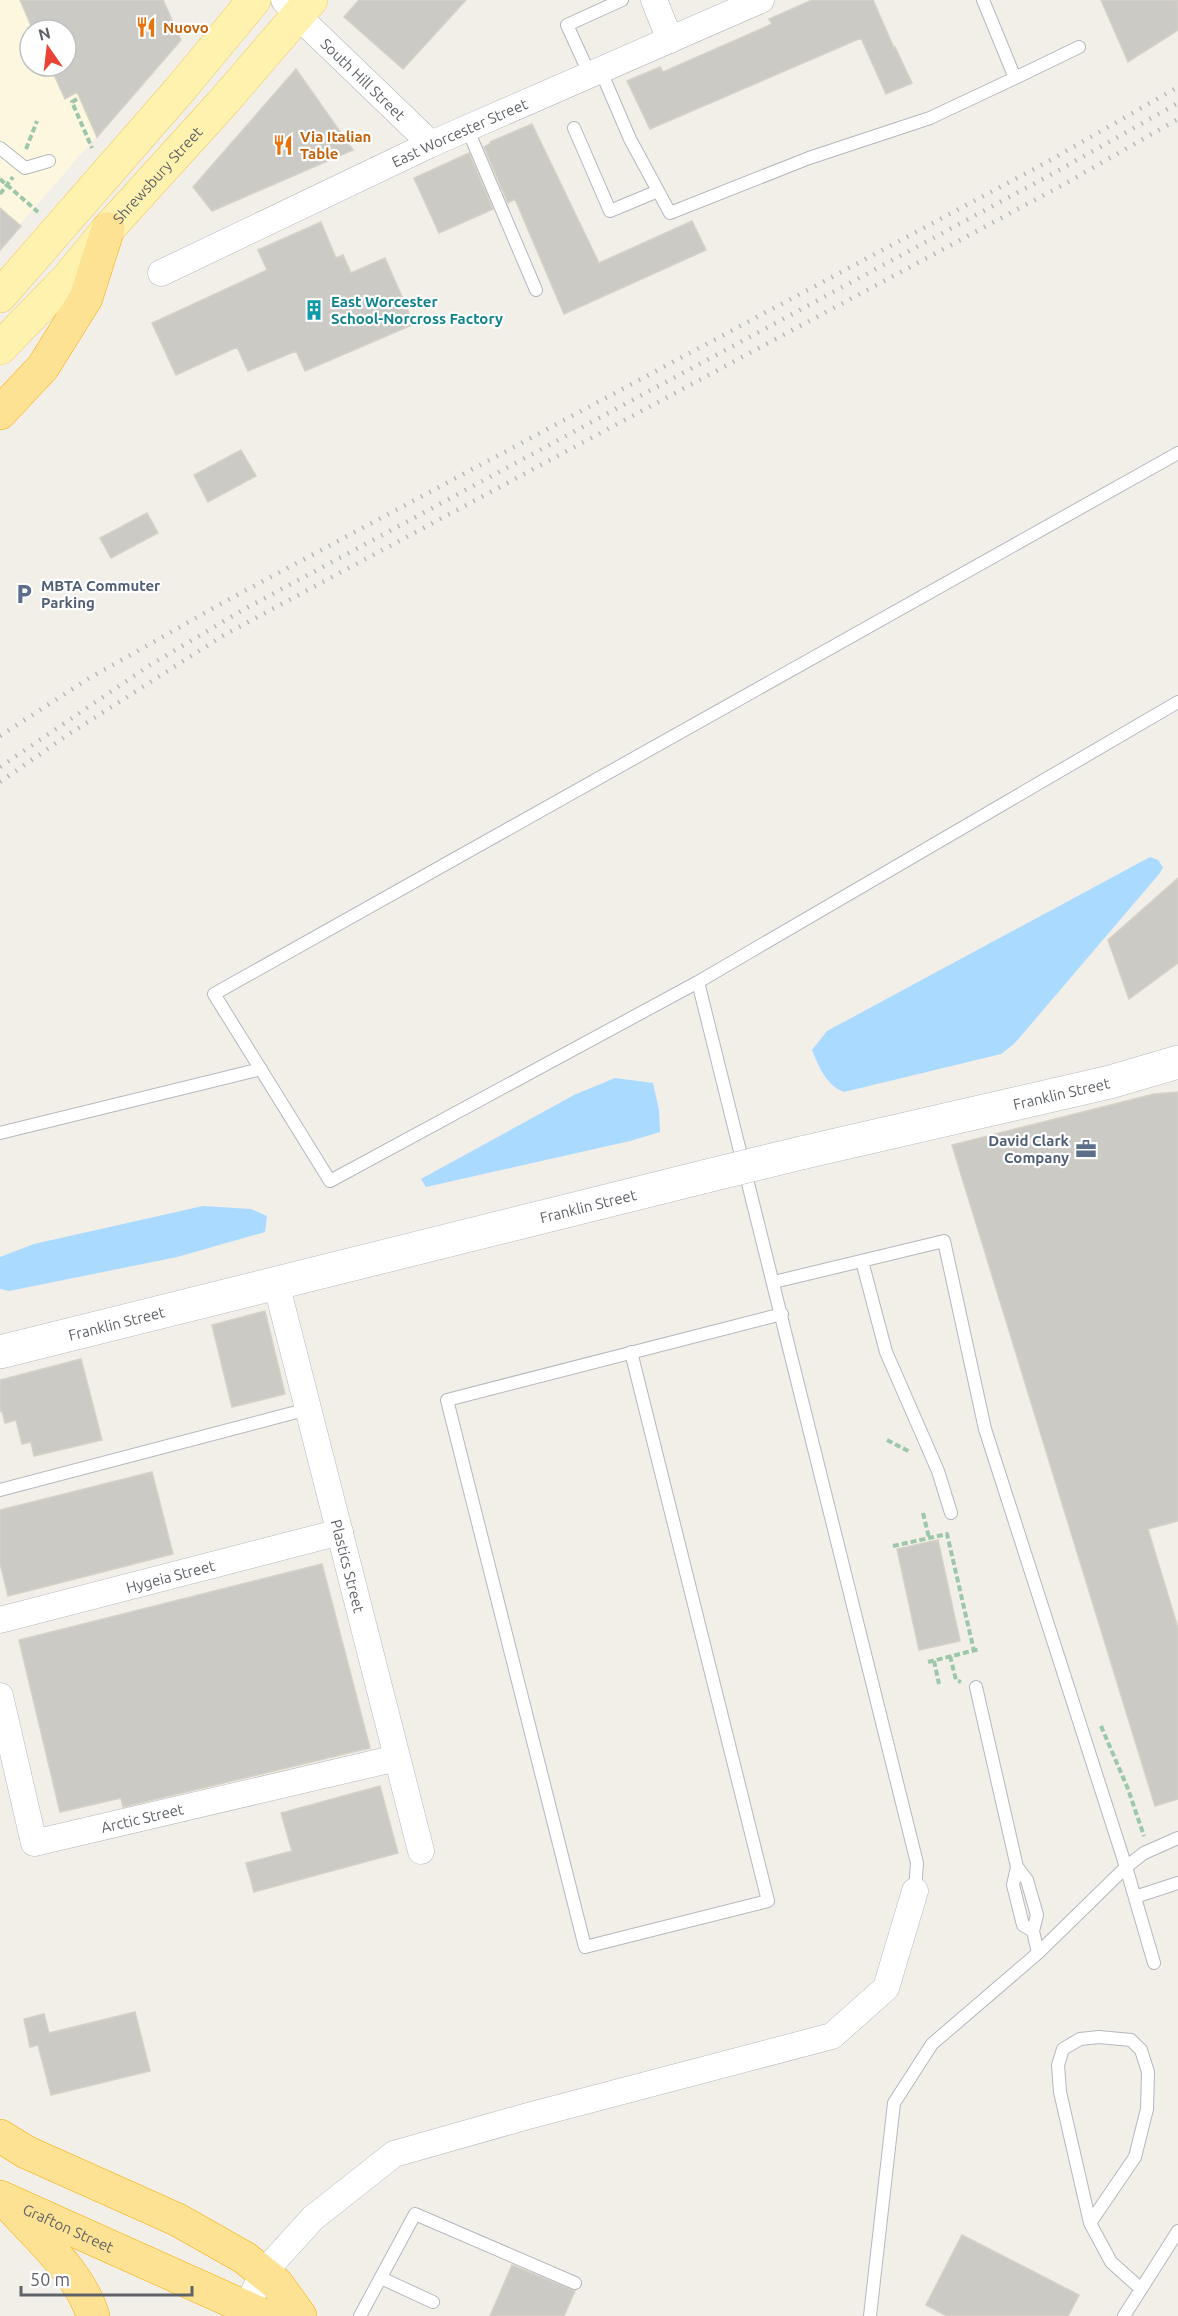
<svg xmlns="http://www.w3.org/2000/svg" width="1178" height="2316" viewBox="0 0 1178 2316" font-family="Ubuntu,sans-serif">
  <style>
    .commercial { fill: #fef7e0; fill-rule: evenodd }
    .water { fill: #aadaff }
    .building { fill: #cccac5; stroke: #d6d1c6; stroke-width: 1.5 }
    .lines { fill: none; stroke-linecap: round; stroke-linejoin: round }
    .lane-casing { stroke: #b5b8bc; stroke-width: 14 }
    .street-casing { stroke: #b5b8bc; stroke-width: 27 }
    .secondary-casing { stroke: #b6babf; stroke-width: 34 }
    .primary-casing { stroke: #f2c960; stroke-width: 34 }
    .highway-casing { stroke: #f9ab00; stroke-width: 34 }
    .path { stroke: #9cc7a9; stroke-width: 4; stroke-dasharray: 6 3; stroke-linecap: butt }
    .lane { stroke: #fff; stroke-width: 12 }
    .street { stroke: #fff; stroke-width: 26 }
    .secondary { stroke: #fff; stroke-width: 33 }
    .primary { stroke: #fff2af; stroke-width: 33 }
    .highway { stroke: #fde293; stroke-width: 33 }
    .rail { stroke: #b6b7b8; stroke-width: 4.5; stroke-dasharray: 1.5 8; stroke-linecap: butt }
    .secondary-bridge-casing { stroke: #b6babf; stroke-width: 34; stroke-linecap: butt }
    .secondary-bridge { stroke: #fff; stroke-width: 33 }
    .labels { text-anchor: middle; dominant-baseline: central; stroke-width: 4.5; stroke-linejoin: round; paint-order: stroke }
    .food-label { font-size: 15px; font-weight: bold; fill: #c56008; stroke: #fff; text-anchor: start }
    .street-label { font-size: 15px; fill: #5f6368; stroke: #fff }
    .culture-label { font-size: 15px; font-weight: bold; fill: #0d838f; stroke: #fff; text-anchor: start }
    .service-label { font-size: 15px; font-weight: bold; fill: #4e5e75; stroke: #fff; text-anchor: start }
  </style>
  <rect width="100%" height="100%" fill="#f1efe8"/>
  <!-- commercial -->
  <path class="commercial" d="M0,0h158l20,43 -178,204zM30,30h36v36h-36z"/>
  <!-- water -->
  <path class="water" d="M1150,857l8,3 5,7 -3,6 -146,171 -13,10 -157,38c-18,-7 -25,-25 -32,-42l15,-19z
    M615,1078l38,5 6,27 1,22 -30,9 -204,46 -5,-8 153,-84z
    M203,1206l48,3 16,7 -2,16 -88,25 -168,34 -9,-2v-32l34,-13z"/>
  <!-- building -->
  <path class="building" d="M20,0h143l18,40 -84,97 -20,-45 -12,7 -15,-33h16v-36h-33z
    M359,0h107l-63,69 -59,-52z
    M812,0h61l21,48 1,-1 17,36 -26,11 -25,-56 -211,91 -23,-48 33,-14 3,5 109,-48 -3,-5z
    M1101,0h77v30l-50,32z
    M296,69l57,81 -141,61 -19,-24z
    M532,124l67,139 93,-42 14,29 -142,64 -49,-115 -7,4 -24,-56 7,-4 -1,-1z
    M469,153l24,56 -54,24 -25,-55z
    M0,208l21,18 -21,24z
    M321,222l15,36 7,-3 8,18 34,-15 29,66 -109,47 -9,-20 -48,20 -11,-24 -61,28 -24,-52 115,-53 -9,-20z
    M241,450l15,26 -48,26 -14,-27z
    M147,513l11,20 -47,25 -11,-20z
    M1178,878v85l-49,36 -21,-59z
    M1178,1092v429l-30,8 30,99v171l-23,7 -203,-661 202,-51z
    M265,1311l20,83 -53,13 -20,-82z
    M81,1359l21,81 -68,16 -3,-14 -9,2 -6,-24 -11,3 -3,-12 -2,1v-32z
    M152,1472l21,82 -165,42 -8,-33v-53z
    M938,1540l22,101 -41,9 -22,-101z
    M322,1564l48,184 -247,59 -2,-9 -61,14 -41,-172z
    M380,1786l18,67 -144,39 -8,-29 46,-12 -11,-38z
    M135,2012l15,59 -99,24 -13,-50 -8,2 -6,-28 20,-5 5,19z
    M962,2235l117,60 -11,21h-121l-21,-11z
    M512,2265l63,26 -11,25h-74z"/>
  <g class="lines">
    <!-- lane casing -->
    <g class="lane-casing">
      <path id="lane" d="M600,69l30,70 40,74 139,-55 121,-40 85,-40 -32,-78
        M589,73l-22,-48 55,-25
        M1015,78l64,-31
        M467,128l69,162
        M574,128l36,83 48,-20
        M0,148l25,20 24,-7
        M1178,453l-964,541 116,187 368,-199 480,-280
        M698,982l219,881 -2,28
        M0,1133l261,-64
        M862,1261l24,91 52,119 13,42
        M774,1282l170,-41 41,188 141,438 28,96
        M631,1352l137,549 -183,46 -138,-547 335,-86
        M0,1490l308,-81
        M976,1687l41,180 -4,18 10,40 10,6
        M1017,1867l10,13 10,35 -4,16 5,22
        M1135,1897l43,-14
        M1090,2223l45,-66 12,-48 1,-37 -7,-22 -10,-10 -32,-3 -19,2 -17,10 -5,16 2,27 30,131 21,39 30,27
        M381,2278l52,24
        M360,2316l55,-102 160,69
        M870,2316l24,-213 38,-59 106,-91 88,-86 18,-14 34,-15
        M1124,2316l54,-85"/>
    </g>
    <!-- street casing -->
    <g class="street-casing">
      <g id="street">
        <path id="s1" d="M284,0l13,15 134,129"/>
        <path d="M654,0l16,40"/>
        <path id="s2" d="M161,273l270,-129 330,-144"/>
        <path id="s3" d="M276,1283l145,568"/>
        <path id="s4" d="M0,1620l340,-88"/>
        <path id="s5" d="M0,1696l34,147 363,-85"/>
        <path d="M246,2307l18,-35 49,-54 81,-64 134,-38 304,-80 54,-48 29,-97"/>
      </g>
    </g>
    <!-- secondary casing -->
    <g class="secondary-casing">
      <g id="secondary">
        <path id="s6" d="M801,1153l309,-71 68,-20"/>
        <path id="s7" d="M0,1352l707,-176"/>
      </g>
    </g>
    <!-- primary casing -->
    <g class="primary-casing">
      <g id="primary">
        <path d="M0,296l183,-210 71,-86"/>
        <path id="s8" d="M0,348l68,-70 40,-49 117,-129 86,-100"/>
      </g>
    </g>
    <!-- highway casing -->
    <g class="highway-casing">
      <g id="highway">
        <path d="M0,413l43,-46 43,-69 22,-69"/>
        <path d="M0,2136l26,16 152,68 67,38 32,26 23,32"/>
        <path id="s9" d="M0,2197l265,119"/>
        <path d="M12,2208c29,33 68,65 81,108"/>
      </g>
    </g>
    <!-- path -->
    <path class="path" d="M77,99l-5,3 20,46
      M26,149l11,-28
      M0,179l38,33
      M0,194l13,-17
      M887,1440l23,12
      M923,1513l6,25
      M893,1546l54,-12 27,117
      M950,1656l6,24 5,2
      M934,1661l5,23
      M928,1662l52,-13
      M1101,1726l27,63 16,47"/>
    <!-- lane -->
    <use href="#lane" class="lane"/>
    <!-- street -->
    <use href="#street" class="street"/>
    <!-- secondary -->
    <use href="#secondary" class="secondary"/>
    <!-- primary -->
    <use href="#primary" class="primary"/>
    <!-- highway -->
    <use href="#highway" class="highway"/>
    <!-- rail -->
    <path class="rail" d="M0,736l88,-57 136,-77 823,-440 131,-75
      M0,767l150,-102 91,-54 813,-438 124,-70
      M0,782l69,-48 155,-99 837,-449 117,-67"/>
    <!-- secondary-bridge casing -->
    <g class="secondary-bridge-casing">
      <path id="secondary-bridge" d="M707,1176l94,-23"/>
    </g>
    <!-- secondary-bridge -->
    <use href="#secondary-bridge" class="secondary-bridge"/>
  </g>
  <!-- icons -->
  <defs>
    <g id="restaurant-bare" transform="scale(1.62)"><path d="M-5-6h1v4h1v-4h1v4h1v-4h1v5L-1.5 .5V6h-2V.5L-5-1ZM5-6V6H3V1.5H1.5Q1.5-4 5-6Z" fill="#e8710a" stroke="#fff" stroke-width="2.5" paint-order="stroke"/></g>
    <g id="building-bare" transform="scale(1.62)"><path d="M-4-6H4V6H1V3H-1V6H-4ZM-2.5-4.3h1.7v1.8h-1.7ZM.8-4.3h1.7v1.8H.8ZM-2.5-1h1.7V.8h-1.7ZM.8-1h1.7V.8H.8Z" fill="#0f9aa8" stroke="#fff" stroke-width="2.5" paint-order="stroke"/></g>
    <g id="parking-bare" transform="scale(1.62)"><path d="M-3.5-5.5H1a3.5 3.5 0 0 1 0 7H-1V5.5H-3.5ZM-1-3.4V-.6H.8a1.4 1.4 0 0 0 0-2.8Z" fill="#5c6f8a" stroke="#fff" stroke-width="2.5" paint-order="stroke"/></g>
    <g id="office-bare" transform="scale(1.62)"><path d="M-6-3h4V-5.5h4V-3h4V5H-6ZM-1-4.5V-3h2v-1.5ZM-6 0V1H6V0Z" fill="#5c6f8a" stroke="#fff" stroke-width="2.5" paint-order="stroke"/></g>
  </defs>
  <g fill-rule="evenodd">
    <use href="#restaurant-bare" x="146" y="27"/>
    <use href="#restaurant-bare" x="283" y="145"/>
    <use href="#building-bare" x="314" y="310"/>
    <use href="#parking-bare" x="24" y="594"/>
    <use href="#office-bare" x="1086" y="1149"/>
  </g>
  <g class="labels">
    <!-- food labels -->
    <g class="food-label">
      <text x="163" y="27">Nuovo</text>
      <text x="300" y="136">Via Italian<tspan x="300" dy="17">Table</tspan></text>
    </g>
    <!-- street labels -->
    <g class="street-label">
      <text stroke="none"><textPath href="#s1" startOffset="112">South Hill Street</textPath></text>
      <text stroke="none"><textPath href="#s2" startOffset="330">East Worcester Street</textPath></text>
      <text stroke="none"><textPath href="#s8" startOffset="234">Shrewsbury Street</textPath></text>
      <text stroke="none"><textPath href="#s6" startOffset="267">Franklin Street</textPath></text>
      <text stroke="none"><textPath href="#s7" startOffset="606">Franklin Street</textPath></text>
      <text stroke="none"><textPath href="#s7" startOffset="120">Franklin Street</textPath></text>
      <text stroke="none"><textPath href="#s3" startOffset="292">Plastics Street</textPath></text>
      <text stroke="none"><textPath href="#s4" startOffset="176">Hygeia Street</textPath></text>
      <text stroke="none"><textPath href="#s5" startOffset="262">Arctic Street</textPath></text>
      <text stroke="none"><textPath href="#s9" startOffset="75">Grafton Street</textPath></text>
    </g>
    <!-- culture labels -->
    <g class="culture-label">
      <text x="331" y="301">East Worcester<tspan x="331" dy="17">School-Norcross Factory</tspan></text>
    </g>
    <!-- service labels -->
    <g class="service-label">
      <text x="41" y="585">MBTA Commuter<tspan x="41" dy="17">Parking</tspan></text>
      <text x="1069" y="1140" text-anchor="end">David Clark<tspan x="1069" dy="17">Company</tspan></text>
    </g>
  </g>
  <!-- north arrow -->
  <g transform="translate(48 48) rotate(346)"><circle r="28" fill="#ffffff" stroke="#bfc1c3" stroke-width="1.5"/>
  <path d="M0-4.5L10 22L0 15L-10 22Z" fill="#ea4335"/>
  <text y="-9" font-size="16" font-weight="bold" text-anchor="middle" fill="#5f6368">N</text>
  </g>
  <!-- scale -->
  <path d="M21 2286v9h171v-9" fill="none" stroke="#5f6368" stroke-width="3"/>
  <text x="30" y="2286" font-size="18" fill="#5f6368" stroke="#ffffff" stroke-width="4.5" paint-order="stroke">50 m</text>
</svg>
